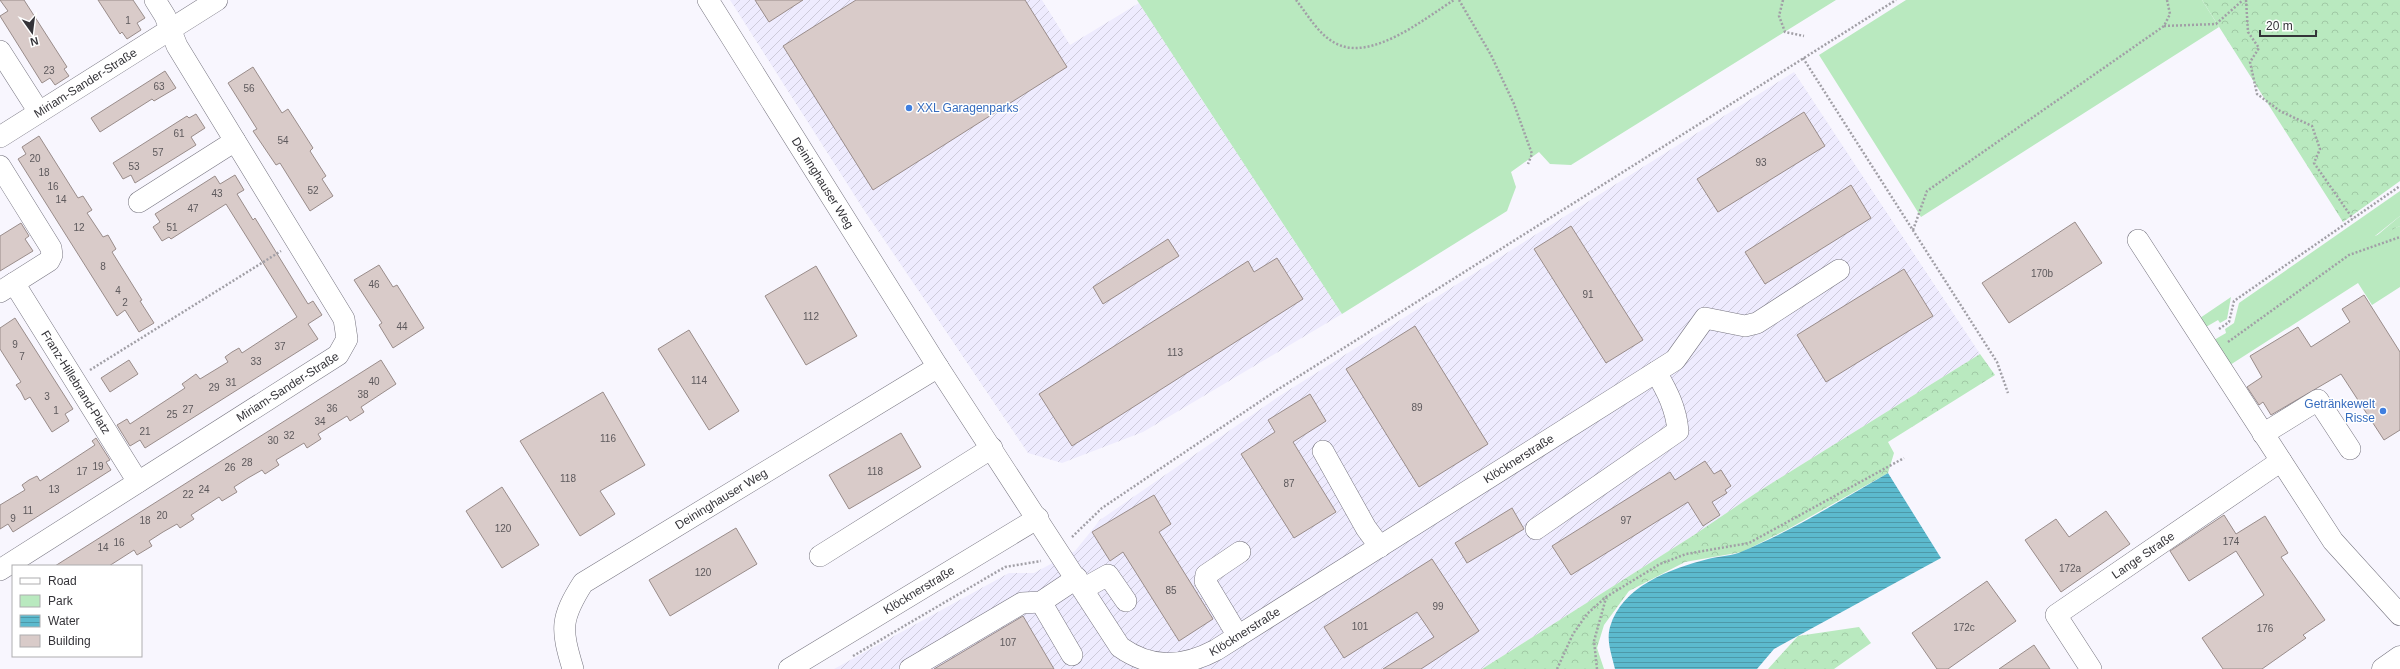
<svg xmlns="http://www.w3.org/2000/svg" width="2400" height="669" viewBox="0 0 2400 669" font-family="Arial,sans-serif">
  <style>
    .industrial { fill: url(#industrial-furrows) }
    .green { fill: #b9e9bf }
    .forest { fill: url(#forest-crowns) }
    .water { fill: url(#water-rules) }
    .building { fill: #d9cbc9; stroke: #998c8a }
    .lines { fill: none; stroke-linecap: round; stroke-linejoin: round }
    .minor-casing { stroke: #777580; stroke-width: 22 }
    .major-casing { stroke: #777580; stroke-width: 23 }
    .path { stroke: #a19fa6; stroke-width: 2.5; stroke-dasharray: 2 2; stroke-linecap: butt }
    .minor { stroke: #fff; stroke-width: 21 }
    .major { stroke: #fff; stroke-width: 22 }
    .shop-dot { fill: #3f7fe0; stroke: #fff; stroke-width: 1.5 }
    .labels { text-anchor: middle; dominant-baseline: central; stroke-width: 3; stroke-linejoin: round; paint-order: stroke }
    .number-label { font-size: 10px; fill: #5d595c }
    .street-label { font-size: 12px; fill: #343338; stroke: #fff }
    .shop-label { font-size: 12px; fill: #366cbe; stroke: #fff; text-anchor: start }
  </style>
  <defs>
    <pattern id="industrial-furrows" width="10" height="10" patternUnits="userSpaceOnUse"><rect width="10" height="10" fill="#eeebfe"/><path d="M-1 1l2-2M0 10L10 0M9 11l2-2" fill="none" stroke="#cdcada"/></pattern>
    <pattern id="forest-crowns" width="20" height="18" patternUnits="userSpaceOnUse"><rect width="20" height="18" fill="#b9e9bf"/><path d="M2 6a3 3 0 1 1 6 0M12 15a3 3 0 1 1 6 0" fill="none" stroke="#a0c8a5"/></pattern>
    <pattern id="water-rules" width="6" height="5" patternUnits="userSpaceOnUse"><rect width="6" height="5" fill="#5cbace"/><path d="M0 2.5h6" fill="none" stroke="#4d98a8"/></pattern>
  </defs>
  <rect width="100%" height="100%" fill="#f8f6fe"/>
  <!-- industrial -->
  <path class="industrial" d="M730,0h312l28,45 69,-42 203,311 -199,118 -81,31 -34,-10 -166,-246z
    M1794,72l186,282 -224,139 -62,42 -212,134h-648l175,-96h25l41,-22 25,-31 178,-123z"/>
  <!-- green -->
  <path class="green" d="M1137,0h699l-265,165 -21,-1 -11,-12 -28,20 5,15 -9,24 -165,103z
    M1906,0h296l17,27 -298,190 -102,-162z
    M2400,191v25l-25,20 25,-10v61l-28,18 -14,-22 -128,82 -16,-25 12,-7 -1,-4 9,-6 5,-20z
    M2231,297l-4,22 -7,4 -2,-3 -12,7 -6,-9z"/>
  <!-- forest -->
  <path class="forest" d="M2202,0h198v181l-57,41z
    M2400,216v10l-26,12z
    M1980,354l15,21 -107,67 6,11 -6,20 -98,55 -48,24 -57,10 -56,29 -25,34 -7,23 7,21h-122l212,-134 62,-42z
    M1859,627l12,16 -37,26h-66l30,-33z"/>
  <!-- water -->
  <path class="water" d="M1888,473l53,85 -167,91 -17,20h-142c-3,-13 -9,-28 -5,-42 12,-41 60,-58 98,-68 11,-3 25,-3 35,-8 51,-21 98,-51 145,-78z"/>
  <!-- building -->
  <path class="building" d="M0,0h24l43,67 -3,2 5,7 -14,9 -5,-7 -8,5 -42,-67 8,-5z
    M98,0h35l12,18 -8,5 4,7 -14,9 -5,-7 -2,2z
    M755,0h48l-34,22z
    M856,0h169l42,67 -194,123 -90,-144z
    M253,67l29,46 6,-4 25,39 -3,3 16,25 -4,3 11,17 -23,15 -30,-48 -4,2 -23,-34 4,-2 -29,-46z
    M165,71l11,17 -22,13 -2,-2 -52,33 -9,-14z
    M1804,112l21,34 -107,66 -21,-33z
    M196,114l9,14 -14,9 5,8 -61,38 -4,-8 -8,4 -10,-16 74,-47 2,2z
    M39,136l39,62 5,-2 9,14 -5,3 16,24 5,-2 8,14 -4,3 30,48 -2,1 14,22 -15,9 -14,-22 -8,6 -99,-157 8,-5 -4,-7z
    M235,175l9,15 -7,4 16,26 2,-2 53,86 5,-3 9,14 -14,9 10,15 -173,109 -5,-8 -10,6 -13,-21 10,-6 3,5 55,-36 -3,-4 14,-10 4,5 28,-17 -3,-5 7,-5 7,-4 3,5 55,-36 -71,-113 -55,35 -2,-2 -7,4 -9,-14 7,-5 -5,-8 60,-38 5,8z
    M1851,185l20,33 -106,66 -20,-32z
    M2075,222l27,41 -93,60 -27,-40z
    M21,223l8,13 -4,3 8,12 -33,20v-35z
    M1571,226l72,114 -37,23 -72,-114z
    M1168,239l11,17 -76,48 -10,-17z
    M1277,258l26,41 -231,147 -33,-52 209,-133 6,11z
    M379,265l14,22 4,-2 27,43 -31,20 -14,-23 3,-2 -28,-43z
    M816,266l41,70 -51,29 -41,-69z
    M1904,269l29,47 -107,66 -29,-47z
    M2364,295l36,57v78l-16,10 -43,-66 -70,41 -8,-13 -4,3 -12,-18 15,-10 -12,-21 48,-29 13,20 39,-25 -8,-13z
    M15,318l58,91 -8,5 4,7 -17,11 -22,-35 -5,3 -4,-8 -5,-7 5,-3 -21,-33v-21z
    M1415,326l73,118 -69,43 -73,-118z
    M689,330l50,81 -30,19 -51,-81z
    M129,360l9,14 -28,18 -9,-14z
    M381,360l15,24 -35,23 3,5 -14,9 -3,-5 -29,18 3,5 -14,9 -3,-5 -28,17 3,5 -14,9 -3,-4 -14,8 -14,9 3,5 -15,9 -3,-4 -28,18 3,4 -14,9 -3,-4 -14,8 -14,9 3,5 -15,9 -3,-5 -25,16h-54z
    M603,392l42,73 -45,26 15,23 -35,22 -60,-95z
    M1310,394l16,27 -33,21 43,70 -42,26 -53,-84 34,-22 -7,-12z
    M901,433l20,34 -72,42 -20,-34z
    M96,438l14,22 -4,2 5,8 -98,62 -5,-8 -8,5v-24l25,-15 -3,-5 7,-5 8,-4 3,5 55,-36 -3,-4z
    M1705,461l9,13 7,-4 10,16 -6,4 2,3 -15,9 8,13 -17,11 -15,-24 -117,73 -19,-29 118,-74 5,8z
    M502,487l37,58 -37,23 -36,-57z
    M1154,495l17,29 -12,8 54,87 -34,22 -56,-89 -13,9 -18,-29z
    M1512,508l12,21 -57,34 -12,-20z
    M2106,511l24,33 -69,48 -36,-52 31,-21 13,18z
    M2224,515l12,19 29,-18 23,37 -7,4 44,63 -22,15 3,3 -44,31h-39l-21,-31 62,-43 -28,-44 -47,30 -19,-30z
    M736,528l21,36 -87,52 -21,-36z
    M1432,559l47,72 -58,38h-38l51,-32 -17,-25 -73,46 -20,-31z
    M1987,581l29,40 -68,48h-11l-25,-36z
    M1023,616l31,53h-120z
    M2034,645l16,24h-51z"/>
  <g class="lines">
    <!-- minor casing -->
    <g class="minor-casing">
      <g id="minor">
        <path id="s1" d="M708,0l230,367 182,280c31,22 62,21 96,3l459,-290 30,-42 40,8 12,-3 82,-53"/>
        <path d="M0,51l39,61"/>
        <path id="s2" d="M0,137l217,-137"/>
        <path d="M0,166l51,82 1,7 -3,6 -49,31"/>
        <path d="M139,202l96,-61"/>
        <path d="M2138,240l195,301 67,74"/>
        <path id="s3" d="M14,283l124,199"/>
        <path d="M2263,434l55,-34 32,49"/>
        <path d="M1323,451l43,77 14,19"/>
        <path d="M1536,529l142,-98c-2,-23 -11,-40 -22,-59"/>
        <path d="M820,556l172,-108"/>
        <path id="s4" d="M0,570l338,-215 9,-16 -3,-20 -167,-273 -12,-30 -10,-16"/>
        <path d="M1083,589l25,-14 18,26"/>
        <path d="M1041,602l31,53"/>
        <path d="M1238,636l-33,-55 1,-6 34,-23"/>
        <path id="s5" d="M573,669c-12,-40 -13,-50 10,-86l355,-216"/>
        <path id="s6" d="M789,669l249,-151"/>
        <path d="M910,669l112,-66 19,-1 36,-24"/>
        <path id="s7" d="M2091,669l-35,-54 225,-154"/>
      </g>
    </g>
    <!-- major casing -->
    <g class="major-casing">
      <path id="major" d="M2383,669l17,-12"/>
    </g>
    <!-- path -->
    <path class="path" d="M1296,0c12,15 22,34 39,43 36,20 90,-25 119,-43
      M1459,0l32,55 23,49 18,50 -4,10
      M1783,0l-4,16 6,16 19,4
      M2246,0l2,32 11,16 -9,14 7,32 23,17 32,15 8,23 -6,14 39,56
      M2164,26l52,-2 27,-24
      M1803,58l194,304 11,31
      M1913,230l14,-39 237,-165 6,-12 -3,-14
      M2219,329l10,-7 5,-21 166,-115
      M2228,342l121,-87 51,-18
      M90,370l191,-119
      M1072,537l30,-29 175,-118 619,-390
      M853,656l152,-89 36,-6
      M1557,669l16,-35 14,-20 19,-17 54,-33 26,-10 63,-11 155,-85
      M1597,669l-3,-28 12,-43"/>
    <!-- minor -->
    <use href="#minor" class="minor"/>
    <!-- major -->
    <use href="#major" class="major"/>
  </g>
  <!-- markers -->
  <g class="shop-dot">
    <circle cx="909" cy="108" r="4"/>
    <circle cx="2383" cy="411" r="4"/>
  </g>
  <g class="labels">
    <!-- number labels -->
    <g class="number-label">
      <text x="128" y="20">1</text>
      <text x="49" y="70">23</text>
      <text x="159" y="86">63</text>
      <text x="249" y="88">56</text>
      <text x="179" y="133">61</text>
      <text x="283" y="140">54</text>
      <text x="158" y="152">57</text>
      <text x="35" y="158">20</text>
      <text x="1761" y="162">93</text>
      <text x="134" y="166">53</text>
      <text x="44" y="172">18</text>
      <text x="53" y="186">16</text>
      <text x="313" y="190">52</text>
      <text x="217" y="193">43</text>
      <text x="61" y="199">14</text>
      <text x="193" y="208">47</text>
      <text x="79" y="227">12</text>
      <text x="172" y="227">51</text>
      <text x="103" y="266">8</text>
      <text x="2042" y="273">170b</text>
      <text x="374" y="284">46</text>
      <text x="118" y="290">4</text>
      <text x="1588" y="294">91</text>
      <text x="125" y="302">2</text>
      <text x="811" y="316">112</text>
      <text x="402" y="326">44</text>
      <text x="15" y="344">9</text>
      <text x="280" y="346">37</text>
      <text x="1175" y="352">113</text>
      <text x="22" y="356">7</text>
      <text x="256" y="361">33</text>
      <text x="699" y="380">114</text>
      <text x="374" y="381">40</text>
      <text x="231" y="382">31</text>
      <text x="214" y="387">29</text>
      <text x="363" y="394">38</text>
      <text x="47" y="396">3</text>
      <text x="1417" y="407">89</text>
      <text x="332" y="408">36</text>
      <text x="188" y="409">27</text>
      <text x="56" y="410">1</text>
      <text x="172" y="414">25</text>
      <text x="320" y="421">34</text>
      <text x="145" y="431">21</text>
      <text x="289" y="435">32</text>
      <text x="608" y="438">116</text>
      <text x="273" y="440">30</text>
      <text x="247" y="462">28</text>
      <text x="98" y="466">19</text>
      <text x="230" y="467">26</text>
      <text x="82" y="471">17</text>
      <text x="875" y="471">118</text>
      <text x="568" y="478">118</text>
      <text x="1289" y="483">87</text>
      <text x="54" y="489">13</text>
      <text x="204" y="489">24</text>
      <text x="188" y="494">22</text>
      <text x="28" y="510">11</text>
      <text x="162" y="515">20</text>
      <text x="13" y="518">9</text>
      <text x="145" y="520">18</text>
      <text x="1626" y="520">97</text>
      <text x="503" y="528">120</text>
      <text x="2231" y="541">174</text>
      <text x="119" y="542">16</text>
      <text x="103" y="547">14</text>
      <text x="2070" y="568">172a</text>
      <text x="703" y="572">120</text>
      <text x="1171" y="590">85</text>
      <text x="1438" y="606">99</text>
      <text x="1360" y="626">101</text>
      <text x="1964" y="627">172c</text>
      <text x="2265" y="628">176</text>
      <text x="1008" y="642">107</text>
    </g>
    <!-- street labels -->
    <g class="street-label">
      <text stroke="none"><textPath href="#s2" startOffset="101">Miriam-Sander-Straße</textPath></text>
      <text stroke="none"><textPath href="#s1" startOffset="216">Deininghauser Weg</textPath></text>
      <text stroke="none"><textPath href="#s3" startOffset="117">Franz-Hillebrand-Platz</textPath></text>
      <text stroke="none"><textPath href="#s4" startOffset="341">Miriam-Sander-Straße</textPath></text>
      <text stroke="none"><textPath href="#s1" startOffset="1227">Klöcknerstraße</textPath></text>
      <text stroke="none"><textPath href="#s5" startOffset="253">Deininghauser Weg</textPath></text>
      <text stroke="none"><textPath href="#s7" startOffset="170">Lange Straße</textPath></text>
      <text stroke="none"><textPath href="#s6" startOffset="152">Klöcknerstraße</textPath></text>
      <text stroke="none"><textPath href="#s1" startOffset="903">Klöcknerstraße</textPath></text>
    </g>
    <!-- shop labels -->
    <g class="shop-label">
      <text x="917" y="108">XXL Garagenparks</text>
      <text x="2375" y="404" text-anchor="end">Getränkewelt<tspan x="2375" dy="14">Risse</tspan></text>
    </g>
  </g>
  <!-- legend -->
  <rect x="12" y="565" width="130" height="92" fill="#ffffff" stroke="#aeadaf"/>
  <rect x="20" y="578" width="20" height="6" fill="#ffffff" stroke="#aeadaf"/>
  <text x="48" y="585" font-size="12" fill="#343338">Road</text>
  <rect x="20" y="595" width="20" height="12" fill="#b9e9bf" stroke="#aeadaf"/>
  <text x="48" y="605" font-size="12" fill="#343338">Park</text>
  <rect x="20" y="615" width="20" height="12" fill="url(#water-rules)" stroke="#aeadaf"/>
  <text x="48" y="625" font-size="12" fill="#343338">Water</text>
  <rect x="20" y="635" width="20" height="12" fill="#d9cbc9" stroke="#aeadaf"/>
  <text x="48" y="645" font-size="12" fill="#343338">Building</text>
  <!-- north arrow -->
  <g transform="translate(32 32) rotate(166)" stroke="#ffffff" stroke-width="3" paint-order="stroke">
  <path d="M0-3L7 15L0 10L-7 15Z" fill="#343338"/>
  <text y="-6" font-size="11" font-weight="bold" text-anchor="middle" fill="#343338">N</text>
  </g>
  <!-- scale -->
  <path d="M2260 30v6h56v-6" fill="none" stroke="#343338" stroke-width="2"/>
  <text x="2266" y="30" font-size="12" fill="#343338" stroke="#ffffff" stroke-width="3" paint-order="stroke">20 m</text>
</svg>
